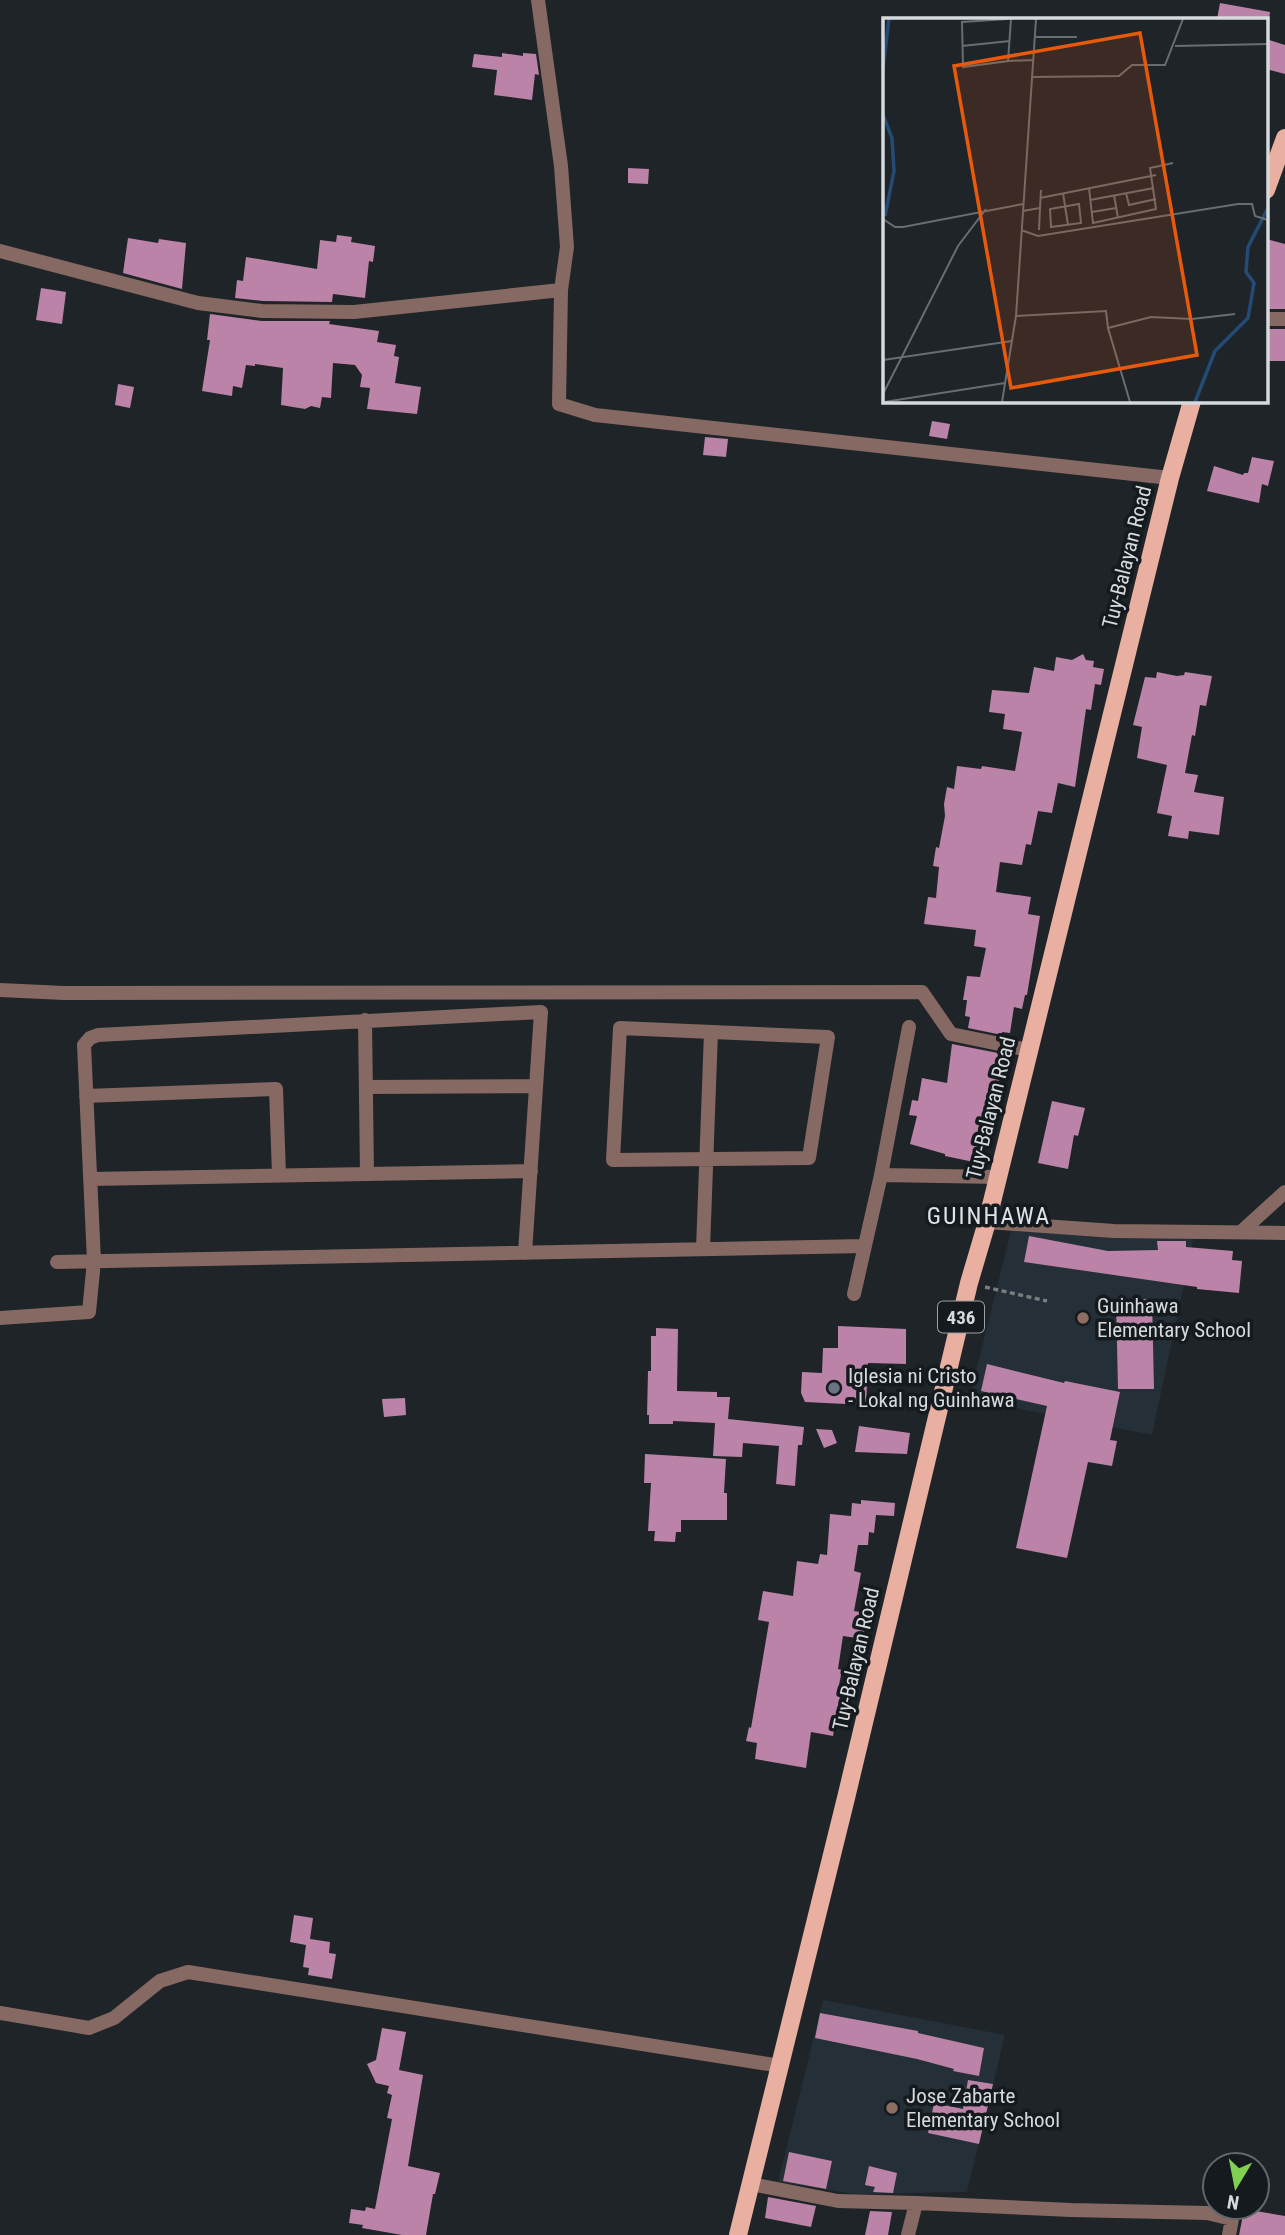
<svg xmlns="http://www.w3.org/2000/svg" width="1285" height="2235" viewBox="0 0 1285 2235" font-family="'Roboto Condensed',sans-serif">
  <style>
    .built { fill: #252f37 }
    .building { fill: #bb83a7 }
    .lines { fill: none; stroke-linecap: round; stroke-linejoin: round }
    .path { stroke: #787d80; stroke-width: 3.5; stroke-dasharray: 5 3.5; stroke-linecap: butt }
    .minor { stroke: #856962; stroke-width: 14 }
    .primary { stroke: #e9afa0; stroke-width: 18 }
    .education-dot { fill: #8d6e63; stroke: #151a1f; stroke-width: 2.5 }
    .worship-dot { fill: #6b7280; stroke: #151a1f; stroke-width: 2.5 }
    .labels { text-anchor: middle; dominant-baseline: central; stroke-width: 7; stroke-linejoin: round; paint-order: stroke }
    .shield { fill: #151a1f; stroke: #9ca0a4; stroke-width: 2 }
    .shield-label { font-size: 19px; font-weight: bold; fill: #d6dadd }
    .street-label { font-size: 21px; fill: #d6dadd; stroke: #151a1f }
    .poi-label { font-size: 21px; fill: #d6dadd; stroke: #151a1f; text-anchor: start }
    .quarter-label { font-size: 24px; letter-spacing: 2px; fill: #dce3e9; stroke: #151a1f }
    .inset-river { fill: none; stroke: #244b75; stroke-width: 3.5 }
    .inset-road { fill: none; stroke: #686d70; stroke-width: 2 }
    .view { fill: #e8590c; fill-opacity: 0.15; stroke: #e8590c; stroke-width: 3.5 }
    .inset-edge { fill: none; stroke: #d6dadd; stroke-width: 3.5 }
  </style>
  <rect width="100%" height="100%" fill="#1e2428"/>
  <!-- built -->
  <path class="built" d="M1011,1231l183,6 -42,198 -183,-36z
    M823,2000l182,35 -38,157 -113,2 -76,-12z"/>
  <!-- building -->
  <path class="building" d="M1220,3l50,9 -1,7h-52z
    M1266,39l19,6v29l-19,-5z
    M502,53l21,3v-3l13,1 3,21 -4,-1 -3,26 -38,-5 3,-25 -25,-3 2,-13 28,3z
    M628,168l21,1 -1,15 -20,-1z
    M337,235l15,2 -1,5 24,4 -2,16 -4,-1 -4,37 -32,-4 -1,8 -69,-1 -28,-3 2,-18 6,1 3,-24 71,12 3,-29 16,2z
    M128,238l30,5 1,-4 27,4 -4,46 -59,-16z
    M1266,239l19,5v65h-19l3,-18 -3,-1z
    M41,288l25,4 -4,32 -26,-4z
    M210,314l52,7h68l-1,3 50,7 -2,11 19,3 -2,11 5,1 -4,26 26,4 -4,27 -50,-5 3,-21 -10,-1 2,-12 -7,-10 -22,-2 -2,35 -9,-1 -2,11 -9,-2 -6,3 -24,-4 2,-37 -28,-4v2l-9,-1 -4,23 -9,-2 -1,10 -30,-5 8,-51h-3z
    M1266,329h19v32h-19z
    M118,384l16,3 -4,21 -15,-3z
    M932,421l18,3 -3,15 -18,-3z
    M705,437l23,2 -2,18 -23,-2z
    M1252,457l22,4 -6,25 -6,-2 -3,19 -52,-12 7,-25 29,9 1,-2h4z
    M1083,654l3,6 8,1 -1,6 11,2 -3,16 -6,-1 -4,26 -5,-1 -11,78 -17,-4 -6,30 -14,-2 -7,34 -5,-1 -4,21 -22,-3 -4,30 35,5 -3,17 12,2 -13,79h-2l-3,14 -8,-2 -4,26 -8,-1v3l-34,-7 2,-11 -5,-1 2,-16h-4l4,-24 13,1 6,-29 -12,-2 2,-16 -52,-6 4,-27 8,1 3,-31 -6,-1 3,-19 3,1 6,-32 -1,-12 3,-17 7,2 3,-23 24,3 1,-3 33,5 7,-39 -19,-3 2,-15 -16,-2 3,-22 37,3 5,-26 20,4 2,-14 16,3z
    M1157,672l20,4 7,-1 1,-3 27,4 -6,30 -6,-1 -5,31 -3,-1 -7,38 13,2 -4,17 30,5 -5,38 -30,-4 -1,8 -20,-3 4,-20 -15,-3 10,-48 -30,-7 5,-31 -9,-2 12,-48 11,1z
    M952,1044l51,10 1,22h-4l-6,34 -4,-1 -9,42 -5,-1 -2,12 -29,-6v-2l-35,-10 7,-28 -8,-1 3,-15 6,1 4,-23 25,5z
    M1052,1101l33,7 -7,28 -4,-1 -6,34 -30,-6z
    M1029,1236l79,15 50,-1 -1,-9h29v6l47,4 -1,9 10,1 -3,32 -42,-4v-2l-173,-25z
    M1116,1299h36l2,90h-36z
    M838,1326l68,3v35l-38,-1 -2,42 -61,-3 -4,-9 1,-21 20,1 1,-25h15z
    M656,1328l22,1 -1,62 40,1v5h13l-2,22 76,8 -2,18h-4l-3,41 -19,-2 3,-38 -36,-3 -1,14 -29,-1 2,-33 -42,-2v3h-24v-9h-2l1,-44h3v-35h5z
    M987,1364l77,19 1,-2 55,11 -10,48 7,1 -5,25 -24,-4 -21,96 -51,-10 31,-142 -66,-15z
    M405,1398l1,17 -22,2 -2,-18z
    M859,1426l51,7 -3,21 -52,-2z
    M816,1429l16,1 5,13 -13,5z
    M645,1454l81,5 -2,34h3v27h-46v12h-5l-1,10 -21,-1 1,-10h-7l3,-48h-7z
    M861,1500l34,3 -1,13 -18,-1 -2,18 -5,-1 -1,13h-10l-4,26 7,2 -7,38 13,2 -4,26 -20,-3 -5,33 4,1 -4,20 3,1 -8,45 -22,-4 -5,36 -51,-9 2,-16 -11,-2 3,-14 2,1 18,-106 -11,-2 5,-29 30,5 4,-35 21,3 2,-10 7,1 3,-41 21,2 1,-13 9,1z
    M294,1915l19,3 -3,21 20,3 -1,11 7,1 -4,25 -24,-4 1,-7 -6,-1 3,-22 -16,-3z
    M820,2013l98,18v2l66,15 -5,28 -26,-5 1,-2 -37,-10 -102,-21z
    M382,2028l24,4 -7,38 24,5 -15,91 32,7 -5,21h-2l-7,41h-24l-40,-7 1,-3 -14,-2 2,-14 14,2 1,-4 9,2 17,-90 -5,-1 5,-23 -5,-2 2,-7 -13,-3 -9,-19 9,-4z
    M968,2080l25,4 -14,60 -51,-11 6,-30 29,6z
    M789,2152l43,9 -6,28 -43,-8z
    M869,2166l28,7 -4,20 -20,-1 2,-5 -10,-2z
    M768,2197l48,9 -5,21 -46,-9z
    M1238,2208l47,8v19h-46l3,-15z
    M870,2211l22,1 -4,23h-23z"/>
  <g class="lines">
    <!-- path -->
    <path class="path" d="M985,1287l62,14"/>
    <!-- minor -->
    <path class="minor" d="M538,0l23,166 6,81 -6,43
      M0,251l198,52 64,8 92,1 207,-22 -2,114 36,11 575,63
      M1266,319h19
      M0,990l64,3 858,-1 29,42 78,16
      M365,1020l2,154
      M620,1028l208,9 -19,121 -196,2z
      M366,1087l170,-1
      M86,1096l190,-7 3,86
      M881,1175l28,-148
      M90,1179l441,-8
      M987,1222l127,9 171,2
      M1241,1232l44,-40
      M703,1249l8,-217
      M57,1262l808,-16
      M854,1294l27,-119 117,2
      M0,1318l89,-6 5,-51 -10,-216 6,-7 8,-3 443,-23 -16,241
      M0,2013l89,15 25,-10 46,-37 28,-9 593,94
      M751,2184l87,17 78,2
      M908,2235l8,-32 155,7 136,3 25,6 -3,16"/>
    <!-- primary -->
    <path class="primary" d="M1266,190l19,-52
      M738,2235l108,-437 123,-515 18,-61 183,-744 22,-77"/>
  </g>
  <!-- markers -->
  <g class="education-dot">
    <circle cx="1083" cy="1318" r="7"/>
    <circle cx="892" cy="2108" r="7"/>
  </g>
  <circle class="worship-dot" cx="834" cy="1388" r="7"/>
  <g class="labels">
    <!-- shield labels -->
    <rect class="shield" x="938" y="1301.5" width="46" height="31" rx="5"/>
    <g class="shield-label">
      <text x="961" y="1317">436</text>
    </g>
    <!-- street labels -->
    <g class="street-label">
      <text transform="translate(1127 557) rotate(-76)">Tuy-Balayan Road</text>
      <text transform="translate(991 1108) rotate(-76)">Tuy-Balayan Road</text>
      <text transform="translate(856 1659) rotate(-77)">Tuy-Balayan Road</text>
    </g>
    <!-- poi labels -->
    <g class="poi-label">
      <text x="1097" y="1306">Guinhawa<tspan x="1097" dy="24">Elementary School</tspan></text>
      <text x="848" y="1376">Iglesia ni Cristo<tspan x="848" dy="24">- Lokal ng Guinhawa</tspan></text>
      <text x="906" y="2096">Jose Zabarte<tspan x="906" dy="24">Elementary School</tspan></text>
    </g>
    <!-- quarter labels -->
    <g class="quarter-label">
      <text x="989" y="1216">GUINHAWA</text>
    </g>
  </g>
  <!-- overview -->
  <g transform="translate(883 18)">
    <rect width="385" height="385" fill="#1e2428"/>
    <path class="inset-river" d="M0,50l6,-49M0,97l9,23 2,33 -9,45M312,384l20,-51 33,-33 6,-35 -8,-11 2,-25 20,-39"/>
    <path class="inset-road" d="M125,1l-46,3 1,45 45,-6 3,-42M151,19h43M79,28l48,-5M292,28l93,-2M125,43l25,-1M148,59l88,-1 13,-11h33l18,-46M206,170l4,35 63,-14 -6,-41 23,-5M180,175l5,32M243,175l3,12 27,-6M231,177l4,23M157,180l116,-23M207,182l64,-12M196,186l2,19 -30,4 -1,-18zM140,193l17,-3 1,-18M209,194l24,-4M0,201l12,8h8l120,-23M138,212l17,6 200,-32h14l3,12 13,4M156,212l1,-22M133,298l90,-5 2,17 43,-11 41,2 43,-5M225,310l22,74M0,342l129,-19M0,376l75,-148 28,-37M1,384l121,-19M119,384l14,-86 20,-297"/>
    <path class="view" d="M257,15l57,322 -186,33 -57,-322z"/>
    <rect width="385" height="385" class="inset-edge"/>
  </g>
  <!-- north arrow -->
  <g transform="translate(1236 2186) rotate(190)"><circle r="33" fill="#151a1f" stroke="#62676b" stroke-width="2"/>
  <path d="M0-5L12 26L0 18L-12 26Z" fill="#80d052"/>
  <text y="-10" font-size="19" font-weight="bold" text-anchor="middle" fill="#d6dadd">N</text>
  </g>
</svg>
